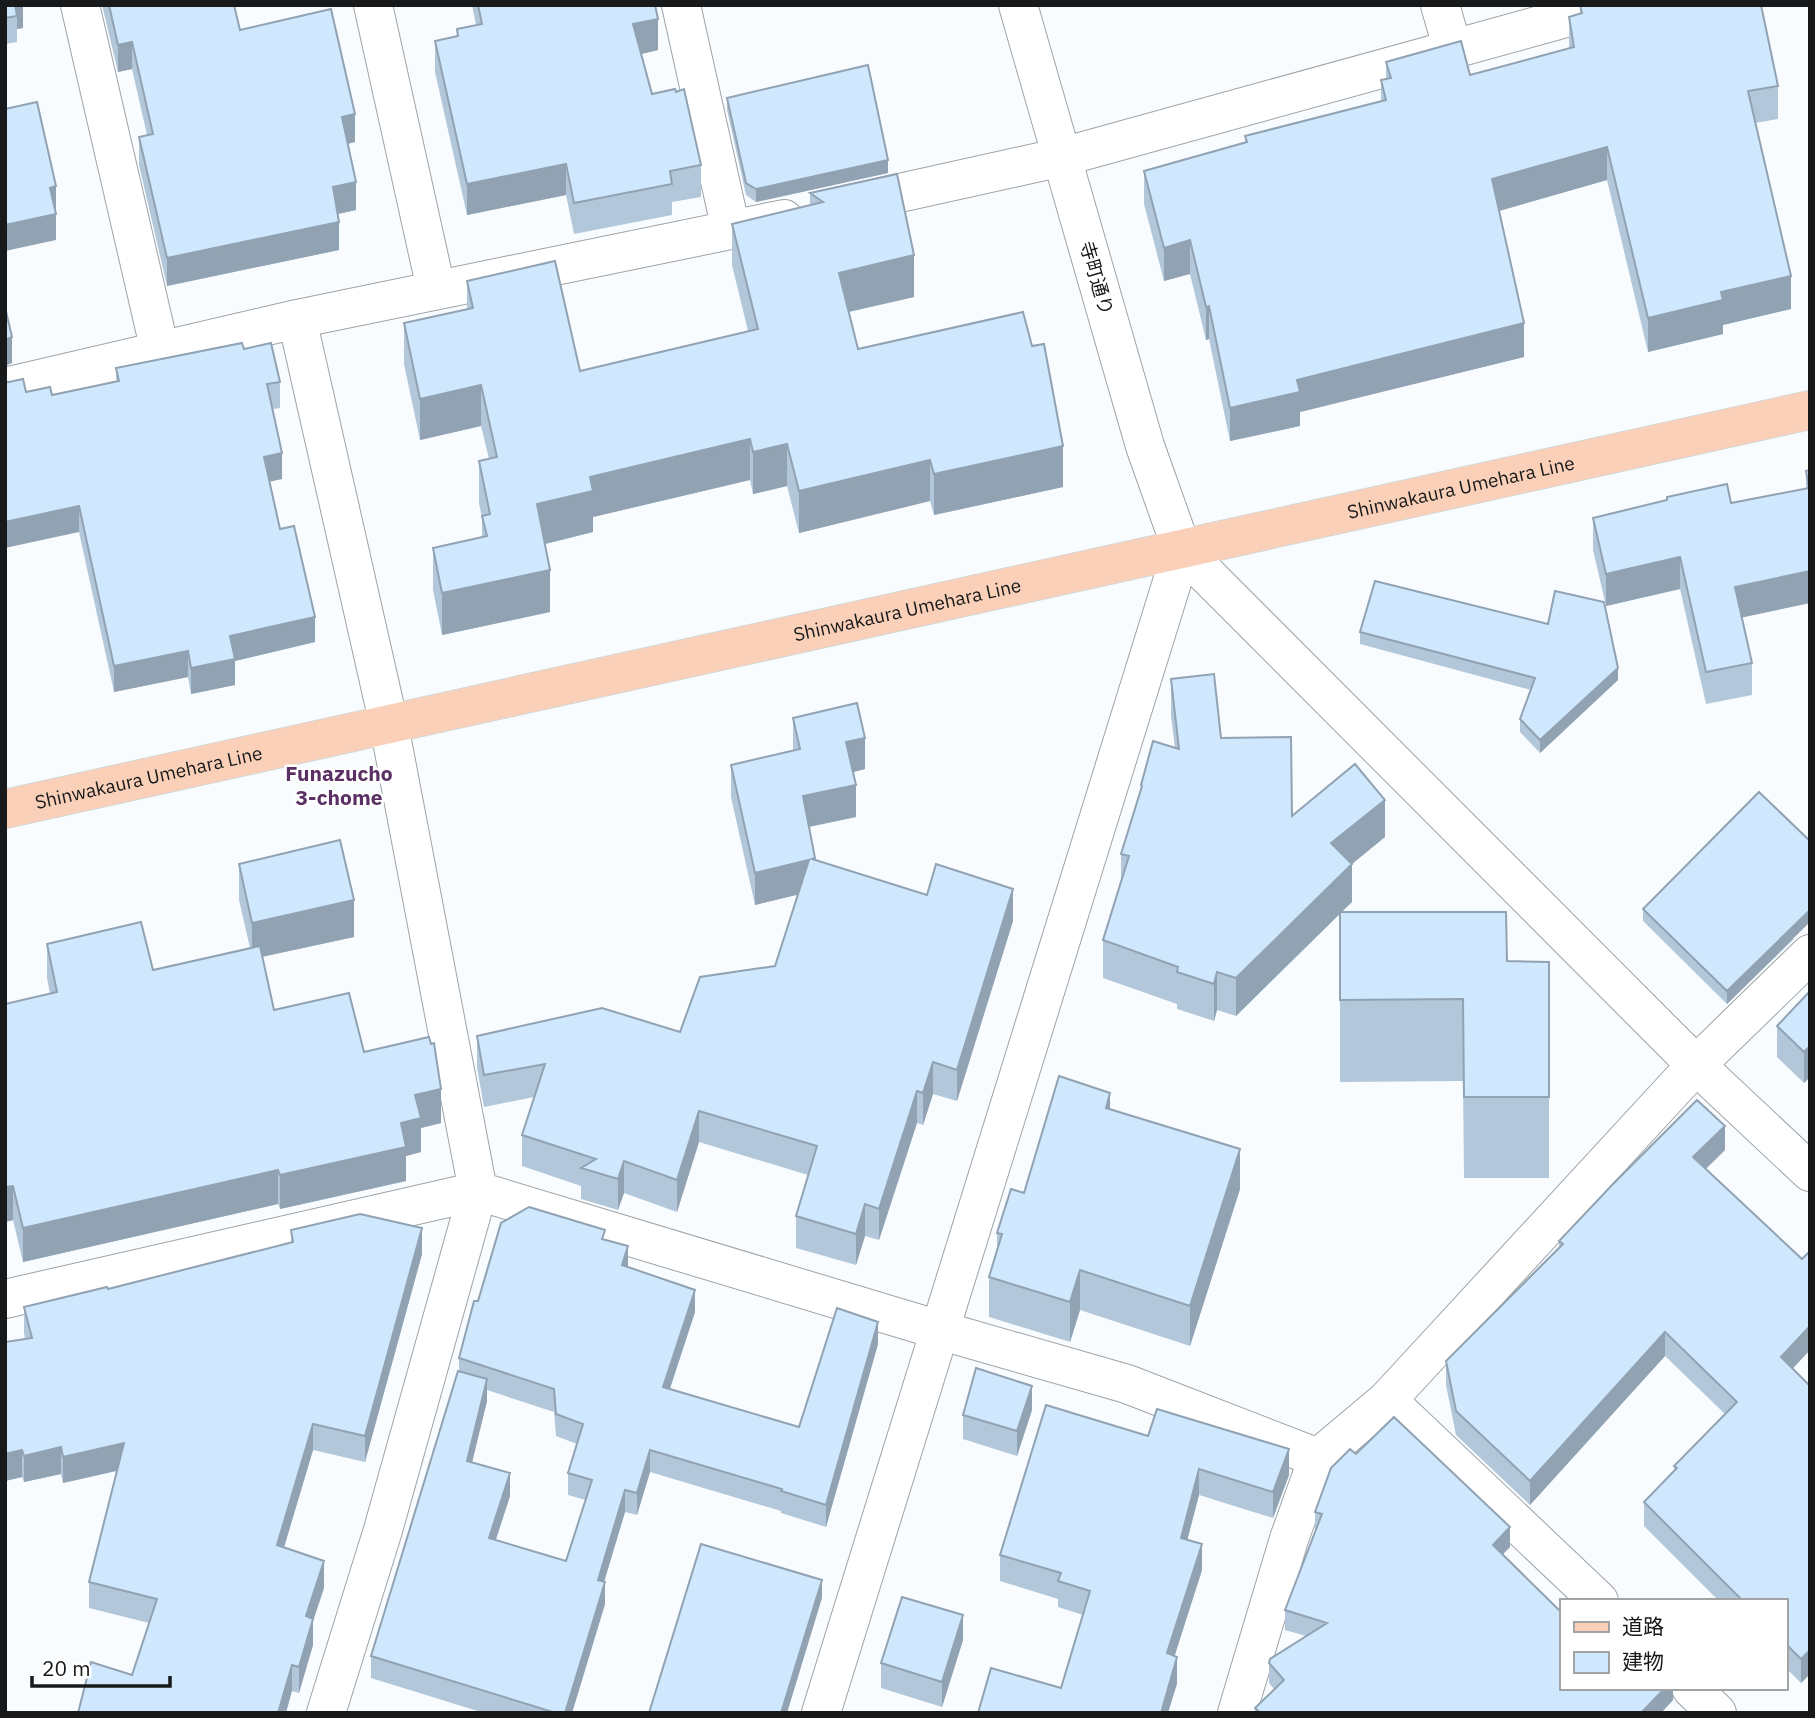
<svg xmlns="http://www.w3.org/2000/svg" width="1815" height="1718" viewBox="0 0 1815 1718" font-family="'IBM Plex Sans','Noto Sans JP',sans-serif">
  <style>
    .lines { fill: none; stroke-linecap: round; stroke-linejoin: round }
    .minor-casing { stroke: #9ea3a7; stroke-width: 40 }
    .major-casing { stroke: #d5d6d6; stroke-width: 40 }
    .minor { stroke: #fff; stroke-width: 38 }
    .major { stroke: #fad1b8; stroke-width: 38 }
    .wall { fill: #b2c8da; fill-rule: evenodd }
    .shaded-wall { fill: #91a2b2 }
    .building { fill: #cfe8fe; stroke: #91a2b2; stroke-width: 2 }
    .labels { text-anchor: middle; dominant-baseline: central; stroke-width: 5; stroke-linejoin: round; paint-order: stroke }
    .street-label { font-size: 19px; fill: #17191a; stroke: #fff }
    .neighbourhood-label { font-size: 21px; font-weight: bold; fill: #5a2f64; stroke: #fff }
  </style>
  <rect width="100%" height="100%" fill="#f9fcff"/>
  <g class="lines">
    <!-- minor casing -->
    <g class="minor-casing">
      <path id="minor" d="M80,5l80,346
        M373,5l63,284
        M681,5l50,225
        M1018,5l127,441 37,104 514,515 114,107
        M1440,5l13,45
        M850,204l212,-47 551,-152
        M297,319l92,406 89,466 -95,339 -57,183
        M5,387l292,-68 487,-100
        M5,1299l473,-108 461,139 188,54 191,74
        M1387,1400l212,201
        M1691,1688l26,25
        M821,1713l361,-1163
        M1237,1713l52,-174 29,-81 69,-58 309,-335 114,-111"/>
    </g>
    <!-- major casing -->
    <g class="major-casing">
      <g id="major">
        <path id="s1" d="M5,809l1805,-399"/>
      </g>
    </g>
    <!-- minor -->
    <use href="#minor" class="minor"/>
    <!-- major -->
    <use href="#major" class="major"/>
  </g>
  <!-- wall -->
  <path class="wall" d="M5,5h18v23l-6,1v13l-12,2z
    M102,5h132l6,25 115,112 -7,2 8,66 -18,4 1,36 -172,36 -28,-121v-28l8,-2 -15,-66 -14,3z
    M472,5h183l3,45 -17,4 11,40 49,71v32l-29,5v13l-98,19 -8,-39 -99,20 -32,-143v-31l22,-4v-8l19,-4z
    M1580,5l198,81v33l-23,4 36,186 -68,16v9l-75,18 -41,-172 -108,31 25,146 -224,55v14l-70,15 -21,-102 -3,1 -16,-66 -26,7 -20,-77v-33l101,-29v-6l136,-34v-22l5,-1v-17l84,13 99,-27v-31l11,-3z
    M727,98l161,75 -132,29 -10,-7 -19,-85z
    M897,174l17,123 -65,15 9,37 205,138 -129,28 -4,-14 -131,32 -12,-47 -34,8 -3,-14 -157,37v15l-48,12 5,68 -108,23 -9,-45v-42l49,-11v-19l-3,-15v-42l10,-2 -8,-33 -61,14 -16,-76v-41l63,-14v-28l113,90 168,-40 -16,-66v-41l78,-19v-12z
    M244,349l36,33v26l-7,1 9,70 -13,2 11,48 35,113 -80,19v24l-44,9 -3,-17 -74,15 -35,-160 -53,-140 26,3 64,-14v-13z
    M1810,470v133l-68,14 10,46v32l-46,9 -26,-115 -74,17 -13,-56v-32l74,-18v-3l64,6 75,-14v-18z
    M1360,632l258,48 -78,73 -20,-21v-13l11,-29 -171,-46z
    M1171,679l50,59 71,78 93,21 -33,27v38l-11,10 166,49 42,1v216h-85l-1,-97 -123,1v-169l-104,103 -19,-6 -3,11 -37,-12v-5l-74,-26v-38l18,-59v-27l20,-63v-6l34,-37 -4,-32z
    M793,718l72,51 -12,3 3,45 -47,10 6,33 198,61 -56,180 -24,-7 -10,31 -6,-2 -38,117 -14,-4 -9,29 -60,-17v-32l12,-41 -109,-33 -22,70 -53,-19 -6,17 -37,-11v-13l-59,-20v-31l12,-38 -50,10 -7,-39v-32l203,-4 95,-66 23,-72 -43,11 -24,-108v-32l62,-14z
    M239,864l115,73 -92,20 12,53 90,42 77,71 -20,5v24l-15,4v25l-126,28 -2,-5 -255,58 -10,-42 -8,2 45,-228 -3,-16v-34l106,26 97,-22 -11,-48z
    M1643,909l151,30 -67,65 -84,-83z
    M1810,991v90l-2,-2 -4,4 -27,-26v-31z
    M1110,1109l130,80 -50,157 -110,-36 -10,32 -81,-25v-40l8,-26v-18l27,-40z
    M1725,1150l-19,19 104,181 -17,18 17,18v288l-9,9 -16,-16v-66h-66l-75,-75v-24l30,-31v-5l51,-52 -60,-58 -135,149 -74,-70 -10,-50v-24l113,-114v-6z
    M291,1230l131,24 -57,208 -52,-12 -29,97 40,41 -11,33v24l-14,48 -7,-2 -160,-16 17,-52 -60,-15v-26l28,-111 -54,12 -2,-9 -37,8 -2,-5 -17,4v-139l20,-3 -1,-6v-26l84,-18 183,-46z
    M605,1240l23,27 67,45 -25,77 129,38 79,-83 -52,183 -45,-14v-2l-131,-39 -13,43 -12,-3 -21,70 1,22 -33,109h-88l-113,-35v-22l88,-285v-13l19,-57zM487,1390l67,22 2,24 21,8 -9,29v22l18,5 -20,61 -70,-21 14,-44 -38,-34 15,-61z
    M1032,1410l-15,46 -54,-17v-24z
    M1148,1436l141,39 -16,43 -74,-23 -12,45 15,30 -28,86 3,28 -116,4 22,-73 -25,-8v-8l-58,-18v-26z
    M1356,1454l154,93 -7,7 58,134h112v12l-12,13h-406v-5l19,-19 -5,-6v-20l37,-27 -21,-6v-20l30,-79v-19z
    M963,1640l-21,67 -61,-19v-25z"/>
  <!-- shaded-wall -->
  <path class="shaded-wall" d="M15,5h8v23l-6,1v-13z
    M658,19v31l-25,6v-32z
    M132,42v27l-14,3v-27z
    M355,114v28l-13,3v-28z
    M1607,147v33l-115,33v-34z
    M888,160v13l-132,29v-13z
    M566,164v31l-99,20v-31z
    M356,182v28l-23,5v-28z
    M56,186v26l-6,-24z
    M56,214v26l-51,11v-26z
    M339,222v28l-172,36v-28z
    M1190,240v34l-26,7v-33z
    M914,255v42l-75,17v-41z
    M1791,276v33l-68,16v9l-75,18v-34l73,-26z
    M1209,306v33l-3,1v-33z
    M1524,323v34l-224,55v14l-70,15v-33l67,-28z
    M12,337v26l-7,3v-26z
    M481,385v41l-61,14v-41z
    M750,439v41l-157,37v15l-56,14v-42l53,-27z
    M787,444v42l-34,8v-42z
    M1063,446v41l-129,28v-41z
    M282,453v26l-18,4v-26z
    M930,460v41l-131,32v-42z
    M79,506v26l-74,16v-26z
    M1680,557v32l-74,17v-32z
    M550,570v42l-108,23v-42z
    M1810,571v32l-75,16v-32z
    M315,617v25l-80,19v24l-44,9v-26l39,-32z
    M188,651v26l-74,15v-26z
    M1618,668v12l-78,73v-13z
    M865,738v31l-19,5v-32z
    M856,785v32l-53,11v-32z
    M1385,800v37l-54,44v-38z
    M809,860v32l-54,13v-32z
    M1352,864v38l-116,114v-38z
    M1013,889v32l-56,180v-31z
    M354,900v37l-102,22v-36z
    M1810,910v12l-83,82v-13z
    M1217,972v38l-3,11v-37z
    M1808,1048v31l-4,4v-31z
    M933,1062v32l-10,31v-32z
    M441,1089v34l-20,5v24l-15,4v25l-126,28v-34l121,-52 14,-28z
    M917,1091v32l-38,117v-31z
    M1110,1093v40l-4,-25z
    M699,1111v31l-22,70v-32z
    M1725,1126v24l-32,31v-24z
    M1240,1149v40l-50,157v-40z
    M624,1161v32l-6,17v-31z
    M278,1170v34l-255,58v-34z
    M13,1186v34l-8,2v-35z
    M865,1204v32l-9,29v-31z
    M422,1228v26l-57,208v-26z
    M628,1246v22l-6,-3z
    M1080,1270v40l-10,32v-40z
    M695,1290v22l-32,97v-22z
    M878,1322v22l-52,183v-22z
    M1810,1326v24l-29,31v-24z
    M1665,1332v24l-135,149v-24z
    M487,1379v22l-20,82v-22z
    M1032,1386v24l-15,46v-25z
    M313,1424v26l-36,121v-26z
    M124,1443v26l-61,14v-26z
    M61,1447v27l-37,8v-26z
    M1289,1449v26l-16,43v-26z
    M22,1450v27l-17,4v-27z
    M650,1450v22l-13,43v-22z
    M1199,1469v26l-18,69v-26z
    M510,1473v23l-21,64v-22z
    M625,1490v22l-27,90v-22z
    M1510,1527v20l-17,17v-19z
    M1202,1544v26l-35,110v-27z
    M324,1561v27l-11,33v24l-14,48v-26l7,-51z
    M822,1580v18l-35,115h-6z
    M605,1582v22l-33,109h-7z
    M963,1615v25l-21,67v-25z
    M1810,1650v24l-9,9v-24z
    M1177,1657v27l-9,29h-7z
    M292,1665v26l-6,22h-8z
    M1665,1688h8v12l-12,13h-20z"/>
  <!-- building -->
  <path class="building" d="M5,5h10l2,11 -12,2z
    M109,5h125l6,25 91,-21 24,105 -13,3 14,65 -23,5 6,35 -172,36 -28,-121 14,-3 -21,-92 -14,3z
    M478,5h177l3,14 -25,5 19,70 23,-5 1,3 8,-3 17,76 -31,6 2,13 -98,19 -8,-39 -99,20 -32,-143 23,-5 -1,-7 25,-5z
    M1580,5h181l17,81 -30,5 43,185 -70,16 2,8 -75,18 -41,-171 -115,32 32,144 -227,57 3,12 -70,16 -21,-102 -3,1 -16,-67 -26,8 -20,-77 103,-29 -2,-6 141,-36 -5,-20 10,-2 -5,-16 75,-21 9,34 104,-28 -5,-30 13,-4z
    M868,65l20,95 -132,29 -10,-6 -19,-85z
    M37,102l19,84 -6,2 6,26 -51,11v-116z
    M897,174l17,81 -75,18 19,76 165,-37 9,34 12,-2 19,102 -129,28 -4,-14 -131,31 -12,-47 -34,8 -3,-13 -160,38 3,14 -56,13 13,66 -108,23 -9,-45 54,-12 -5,-20 8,-2 -11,-53 18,-4 -16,-72 -61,14 -16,-76 69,-15 -6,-27 88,-20 25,110 178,-42 -26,-105 91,-22 -13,-9z
    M5,307l7,30 -7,3z
    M242,343l2,6 27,-6 9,39 -13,2 15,69 -18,4 16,72 14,-3 21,91 -85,19 5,23 -44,9 -3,-17 -74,15 -35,-160 -74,16v-140h4l14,-3 3,13 24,-5 2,8 67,-14 -3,-13z
    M1810,470v101l-75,16 17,76 -46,9 -26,-115 -74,17 -13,-56 74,-18v-3l60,-13 4,19 78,-15 -3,-17z
    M1375,581l173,43 7,-33 49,11 14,66 -78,72 -20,-21 15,-41 -175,-46z
    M1214,674l7,64 70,-1 1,79 63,-52 30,36 -54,43 21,21 -116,114 -19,-6 -3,12 -37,-12 1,-5 -75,-27 26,-84 -8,-2 21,-68 -1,-1 12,-44 26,8 -8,-70z
    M857,703l8,35 -19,4 10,43 -53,11 12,62 -3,1 115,36 9,-31 77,25 -56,181 -24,-8 -10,31 -6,-2 -38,118 -14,-5 -9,30 -60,-18 21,-70 -118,-35 -22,69 -53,-19 -6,18 -37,-11 15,-9 -74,-24 23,-71 -61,11 -7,-39 125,-28 78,24 20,-55 75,-11 34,-106 -54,13 -24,-108 69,-16 -7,-31z
    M1759,792l51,49v69l-83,81 -84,-82z
    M340,840l14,60 -102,23 -13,-59z
    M1340,912h166l1,49 42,1v135h-85l-1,-98 -123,1z
    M141,922l12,48 107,-24 14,64 75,-17 15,59 65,-15 2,7 3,-1 7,46 -26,6 6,23 -20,5 5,24 -126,28 -2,-5 -255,58 -10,-42 -8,1v-183l52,-12 -10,-48z
    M1810,991v59l-2,-2 -4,4 -27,-26z
    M1059,1076l51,17 -4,15 134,41 -50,157 -110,-36 -10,32 -81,-25 13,-43 -5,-1 14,-44 13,4z
    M1697,1100l28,26 -32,31 109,102 8,-8v75l-29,31 29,29v264l-9,9 -16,-16v-42h-42l-99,-99 33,-34 -3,-2 63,-64 -72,-70 -135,149 -74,-70 -10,-50 117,-117 -4,-3 55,-58z
    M529,1207l76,23 -3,9 26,7 -6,19 73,25 -32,97 136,40 38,-119 41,14 -52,183 -45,-14 1,-2 -132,-39 -13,43 -12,-3 -27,90 7,2 -40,131h-9l-185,-57 87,-285 29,8 -20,82 43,12 -21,65 77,23 26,-81 -24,-7 15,-49 -27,-10 -2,-25 -95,-31 15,-57h4l23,-78z
    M360,1214l62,14 -57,208 -52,-12 -36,121 47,16 -18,55 7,3 -14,48 -7,-2 -14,48h-200l13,-51 41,13 25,-76 -68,-17 35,-139 -61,14 -2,-10 -37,9 -2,-6 -17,4v-112l27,-4 -8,-31 83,-20 1,2 185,-47 -2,-12z
    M976,1368l56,18 -15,45 -54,-16z
    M1046,1405l102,31 9,-27 132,40 -16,43 -74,-23 -18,69 21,6 -35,109 10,4 -16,56h-183l13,-45 70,20 29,-97 -32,-10 3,-8 -61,-18z
    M1394,1417l116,110 -17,18 68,67v76h104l-24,25h-381l-5,-5 29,-28 -15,-17 1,-4 57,-36 -42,-13 37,-96 -7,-2 16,-44 19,-19 6,5z
    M701,1544l121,36 -41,133h-132z
    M902,1597l61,18 -21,67 -61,-19z"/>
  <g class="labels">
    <!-- street labels -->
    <g class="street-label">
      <text transform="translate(1097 278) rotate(74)">寺町通り</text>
      <text stroke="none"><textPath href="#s1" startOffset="1491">Shinwakaura Umehara Line</textPath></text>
      <text stroke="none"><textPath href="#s1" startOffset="924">Shinwakaura Umehara Line</textPath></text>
      <text stroke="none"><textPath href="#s1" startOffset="147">Shinwakaura Umehara Line</textPath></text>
    </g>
    <!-- neighbourhood labels -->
    <g class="neighbourhood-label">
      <text x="339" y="773">Funazucho<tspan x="339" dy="24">3-chome</tspan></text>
    </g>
  </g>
  <!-- border -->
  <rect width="1815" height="1718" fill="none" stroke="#17191a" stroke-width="14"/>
  <!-- legend -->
  <rect x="1560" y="1599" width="228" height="91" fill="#ffffff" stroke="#a2a3a3" stroke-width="2"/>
  <rect x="1574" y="1622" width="35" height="10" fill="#fad1b8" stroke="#a2a3a3" stroke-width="2"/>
  <text x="1622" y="1634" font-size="21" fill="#17191a">道路</text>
  <rect x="1574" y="1652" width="35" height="21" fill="#cfe8fe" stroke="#a2a3a3" stroke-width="2"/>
  <text x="1622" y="1669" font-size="21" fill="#17191a">建物</text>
  <!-- scale -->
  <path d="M32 1676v10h138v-10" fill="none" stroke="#17191a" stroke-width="3.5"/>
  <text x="42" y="1676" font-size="21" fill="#17191a" stroke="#ffffff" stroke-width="5" paint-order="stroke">20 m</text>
</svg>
